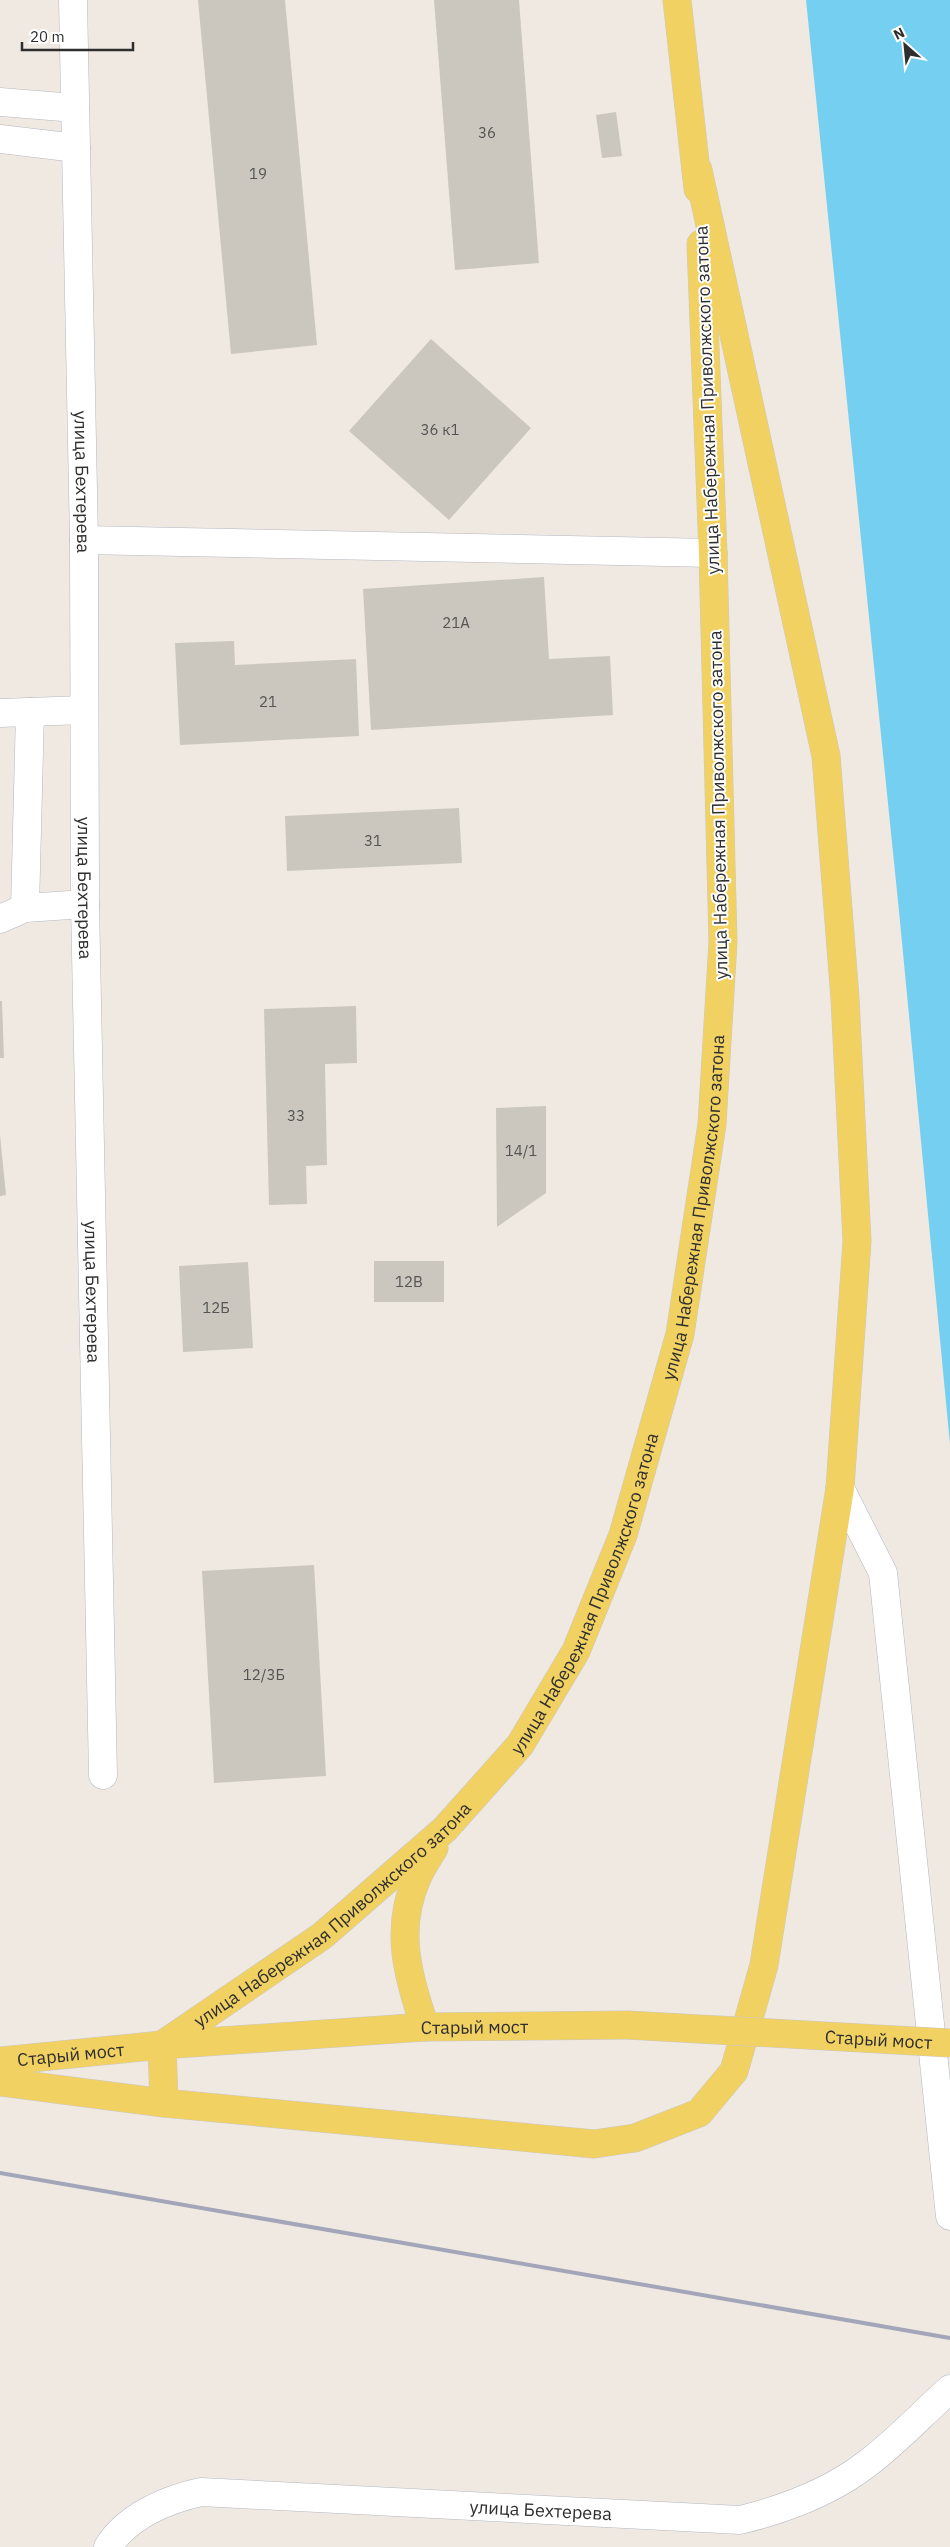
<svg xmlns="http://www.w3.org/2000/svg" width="950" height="2547" viewBox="0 0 950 2547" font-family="'IBM Plex Sans',sans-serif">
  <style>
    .water { fill: #75cff0 }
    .building { fill: #cbc7bf }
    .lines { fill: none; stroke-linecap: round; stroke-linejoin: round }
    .minor-casing { stroke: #b4b7c1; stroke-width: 29 }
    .major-casing { stroke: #c9c9c9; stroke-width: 29 }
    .minor { stroke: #fff; stroke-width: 28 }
    .major { stroke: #f2d163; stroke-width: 28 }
    .rail { stroke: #a3a6b8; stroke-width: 4 }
    .major-bridge-casing { stroke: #c9c9c9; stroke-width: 29; stroke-linecap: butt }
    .major-bridge { stroke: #f2d163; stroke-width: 28 }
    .labels { text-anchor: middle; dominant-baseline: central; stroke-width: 4; stroke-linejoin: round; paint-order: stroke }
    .number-label { font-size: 15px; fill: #555452 }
    .street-label { font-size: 18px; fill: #2e2e2e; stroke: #fff }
  </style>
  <rect width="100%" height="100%" fill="#efe9e1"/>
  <!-- water -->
  <path class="water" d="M806,0h144v1444l-51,-533z"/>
  <!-- building -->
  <path class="building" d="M198,0h87l32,345 -86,9z
    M434,0h85l20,263 -84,7z
    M616,112l6,44 -20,2 -6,-43z
    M431,339l100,89 -82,92 -100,-89z
    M544,577l5,82 61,-3 3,59 -242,15 -8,-141z
    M234,641l1,24 121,-6 3,77 -179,9 -5,-102z
    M459,808l3,55 -175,8 -2,-55z
    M0,1001h2l2,57h-4z
    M356,1006l1,57 -32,1 2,101 -21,1 1,38 -38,1 -5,-196z
    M546,1106v87l-49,34 -1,-119z
    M0,1135l6,60 -6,1z
    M374,1261h70v41h-70z
    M248,1262l5,86 -70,4 -4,-86z
    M314,1565l12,211 -112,7 -12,-212z"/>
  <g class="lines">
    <!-- minor casing -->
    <g class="minor-casing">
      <g id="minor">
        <path id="s1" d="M73,0l11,540 1,364 18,871"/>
        <path d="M0,102l75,6"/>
        <path d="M0,139l76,9"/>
        <path d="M84,540l629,13"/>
        <path d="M0,713l84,-3"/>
        <path d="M25,908l5,-196"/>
        <path d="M0,919l25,-11 60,-4"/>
        <path d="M840,1488l43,85 67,643"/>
        <path id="s2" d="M108,2547c19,-31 60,-48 93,-55l539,28c45,-11 91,-28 128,-57 29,-22 55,-50 82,-74"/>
      </g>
    </g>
    <!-- major casing -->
    <g class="major-casing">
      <g id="major">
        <path d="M677,0l21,189"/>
        <path d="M425,2027c-17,-50 -31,-98 -8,-149 4,-10 11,-20 17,-30"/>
        <path id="s3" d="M162,2045l160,-109 123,-107 75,-84 56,-94 47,-116 57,-201 32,-210 11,-182 -10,-389 -12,-309"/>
        <path d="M162,2045l2,58"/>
        <path id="s4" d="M0,2061l162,-16 263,-18 202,-2"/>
        <path d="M0,2082l164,21 430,41 41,-6 64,-25 35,-42 30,-106 76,-477 17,-247 -12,-243 -19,-242 -128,-586"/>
      </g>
    </g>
    <!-- minor -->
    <use href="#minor" class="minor"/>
    <!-- major -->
    <use href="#major" class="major"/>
    <!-- rail -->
    <path class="rail" d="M0,2173l950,165"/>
    <!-- major-bridge casing -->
    <g class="major-bridge-casing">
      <g id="major-bridge">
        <path id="s5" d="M627,2025l323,18"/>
      </g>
    </g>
    <!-- major-bridge -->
    <use href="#major-bridge" class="major-bridge"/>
  </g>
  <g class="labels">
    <!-- number labels -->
    <g class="number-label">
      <text x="487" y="132">36</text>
      <text x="258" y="173">19</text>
      <text x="440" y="429">36 к1</text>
      <text x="456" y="622">21А</text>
      <text x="268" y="701">21</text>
      <text x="373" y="840">31</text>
      <text x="296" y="1115">33</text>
      <text x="521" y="1150">14/1</text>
      <text x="409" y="1281">12В</text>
      <text x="216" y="1307">12Б</text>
      <text x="264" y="1674">12/3Б</text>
    </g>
    <!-- street labels -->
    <g class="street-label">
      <text transform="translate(707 400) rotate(-92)">улица Набережная Приволжского затона</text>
      <text stroke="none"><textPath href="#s1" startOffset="482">улица Бехтерева</textPath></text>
      <text transform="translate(718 805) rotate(-91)">улица Набережная Приволжского затона</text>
      <text stroke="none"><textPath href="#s1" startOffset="888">улица Бехтерева</textPath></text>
      <text stroke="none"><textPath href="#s3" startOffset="1040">улица Набережная Приволжского затона</textPath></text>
      <text stroke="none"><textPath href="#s1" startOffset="1292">улица Бехтерева</textPath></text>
      <text stroke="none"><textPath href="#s3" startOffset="635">улица Набережная Приволжского затона</textPath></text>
      <text stroke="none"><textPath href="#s3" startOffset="215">улица Набережная Приволжского затона</textPath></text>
      <text stroke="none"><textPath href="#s4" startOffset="476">Старый мост</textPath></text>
      <text stroke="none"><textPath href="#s5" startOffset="252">Старый мост</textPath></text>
      <text stroke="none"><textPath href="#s4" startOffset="71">Старый мост</textPath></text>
      <text stroke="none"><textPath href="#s2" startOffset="451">улица Бехтерева</textPath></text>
    </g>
  </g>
  <!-- north arrow -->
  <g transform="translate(905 45) rotate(333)" stroke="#ffffff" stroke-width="4" paint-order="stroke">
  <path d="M0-4L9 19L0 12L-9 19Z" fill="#2e2e2e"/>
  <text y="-8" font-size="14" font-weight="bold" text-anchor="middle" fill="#2e2e2e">N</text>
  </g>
  <!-- scale -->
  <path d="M22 42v8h111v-8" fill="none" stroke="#2e2e2e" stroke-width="2.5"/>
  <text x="30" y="42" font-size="15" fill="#2e2e2e" stroke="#ffffff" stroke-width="4" paint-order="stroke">20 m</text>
</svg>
